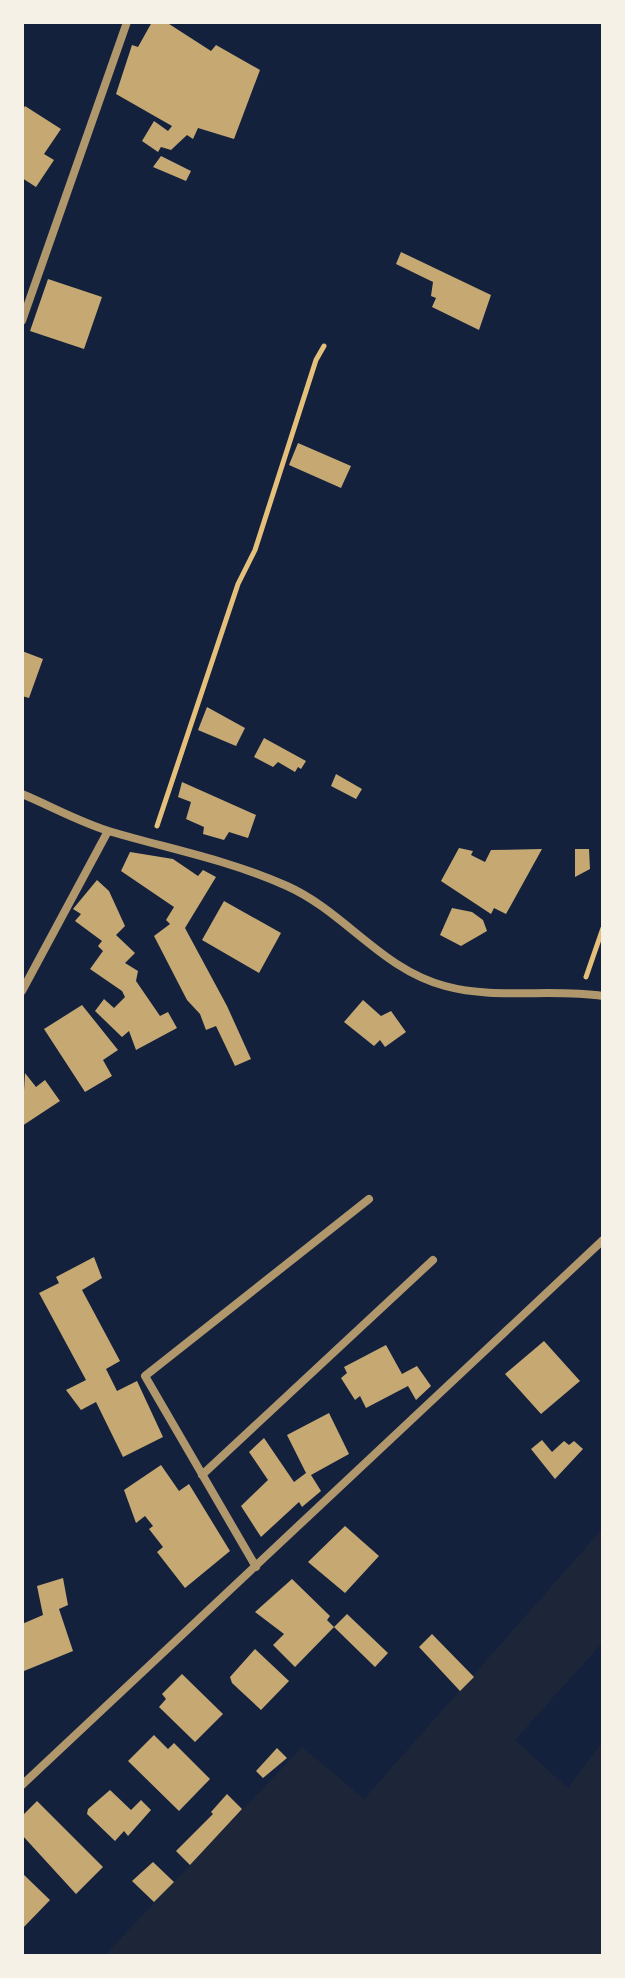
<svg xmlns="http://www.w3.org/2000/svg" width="625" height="1978" viewBox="0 0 625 1978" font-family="Rubik,sans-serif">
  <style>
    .green { fill: #1d2539 }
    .building { fill: #c6a872 }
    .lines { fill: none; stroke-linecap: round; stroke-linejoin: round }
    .path { stroke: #e5c07b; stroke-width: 5 }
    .minor { stroke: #b1986c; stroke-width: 8 }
  </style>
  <rect width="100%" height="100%" fill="#14213d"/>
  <!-- green -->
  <path class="green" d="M603,1528v114l-88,98 53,48 35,-47v215h-499l198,-209 62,52z"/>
  <!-- building -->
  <path class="building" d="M152,22h14l45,29 5,-6 44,25 -26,69 -36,-11 -5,11 -6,-4 -16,15 -10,-3 -3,5 -16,-11 12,-20 14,10 4,-5 -56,-32 16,-49 6,2z
    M25,106l36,23 -17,25 10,6 -18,27 -14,-9v-67z
    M161,156l30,15 -5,10 -33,-14z
    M401,252l90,43 -12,35 -47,-23 4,-9 -5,-2 2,-14 -37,-18z
    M48,279l54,18 -18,52 -54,-18z
    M298,443l53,23 -10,22 -52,-23z
    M22,651l21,8 -14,39 -7,-2z
    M207,707l38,21 -9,18 -38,-16z
    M264,738l42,23 -5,8 -3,-2 -3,5 -17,-10 -5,5 -19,-10z
    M336,774l26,15 -6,10 -25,-13z
    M182,782l74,33 -8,23 -19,-6 -5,8 -21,-6 1,-7 -18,-8 5,-17 -13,-5z
    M459,848l14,3 -2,4 14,7 6,-12 51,-1 -36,65 -12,-6 -3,6 -50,-33z
    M575,849h14l1,20 -15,8z
    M130,852l43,7 25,17 5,-6 13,7 -31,51 42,78 24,53 -16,7 -19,-40 -10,4 -6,-16 -13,-14 -33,-64 16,-12 -4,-4 8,-13 -53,-36z
    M97,880l12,11 16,35 -9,9 19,18 -10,10 13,8 -2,10 24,35 8,-4 9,16 -41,22 -7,-19 -7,6 -27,-26 9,-12 10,9 11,-11 -3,-6 -32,-22 13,-18 -5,-5 4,-5 -27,-20 6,-7 -8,-5z
    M224,901l57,32 -22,40 -57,-33z
    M452,908l20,4 11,8 4,11 -26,15 -21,-11z
    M363,1000l18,16 10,-5 15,21 -21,15 -5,-7 -6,6 -30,-24z
    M82,1005l36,45 -15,10 9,16 -27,16 -41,-63z
    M25,1073l11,14 9,-7 15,21 -38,25z
    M94,1257l8,21 -20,12 38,71 -14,8 11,22 20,-10 26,56 -40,20 -27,-55 -15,8 -15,-20 20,-10 -47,-87 20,-10 -3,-6z
    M544,1341l36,40 -39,33 -36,-40z
    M386,1345l16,29 15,-8 14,20 -15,14 -8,-14 -42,22 -6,-12 -5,4 -14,-22 6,-5 -3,-6z
    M329,1413l20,41 -38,21 10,16 -19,16 -3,-5 -38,35 -20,-31 27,-26 -19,-28 15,-14 30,44 12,-9 -19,-38z
    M542,1440l10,12 12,-11 5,4 5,-4 9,8 -28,30 -24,-30z
    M161,1465l18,26 10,-7 41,67 -45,37 -28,-36 6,-5 -14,-18 4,-3 -8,-10 -9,7 -12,-33z
    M345,1526l34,30 -34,37 -37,-31z
    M63,1578l5,27 -9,4 14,42 -49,20 -2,-47 21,-9 -6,-29z
    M292,1579l38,37 -3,4 7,7 -39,40 -22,-22 11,-11 -29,-22z
    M347,1614l41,39 -13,14 -41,-40z
    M432,1634l42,43 -14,14 -41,-44z
    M255,1649l34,32 -28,29 -29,-27 -2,-6z
    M182,1674l41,40 -28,28 -36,-35 7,-8 -4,-5z
    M154,1735l14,14 6,-6 36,36 -31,32 -51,-50z
    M277,1748l10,10 -24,20 -7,-7z
    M110,1790l21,20 10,-10 10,10 -23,26 -4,-5 -9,10 -28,-27 1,-5z
    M227,1794l15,15 -52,56 -14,-14 37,-37 -2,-2z
    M37,1801l66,66 -27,27 -54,-59v-19z
    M153,1862l21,20 -20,20 -22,-21z
    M22,1873l28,27 -28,29z"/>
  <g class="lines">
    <!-- path -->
    <path class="path" d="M157,826l81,-242 17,-34 61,-190 8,-14
      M586,977l17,-49"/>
    <!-- minor -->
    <path class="minor" d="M22,321l105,-299
      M22,794c29,12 59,29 90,38 58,17 120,29 175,54 58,26 94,83 158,100 51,14 106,2 158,10
      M22,991l86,-160
      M202,1475l231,-215
      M256,1567l-111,-191 224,-177
      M22,1785l581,-545"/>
  </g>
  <!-- border -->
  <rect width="625" height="1978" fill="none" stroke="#f6f1e7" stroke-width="48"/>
</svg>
